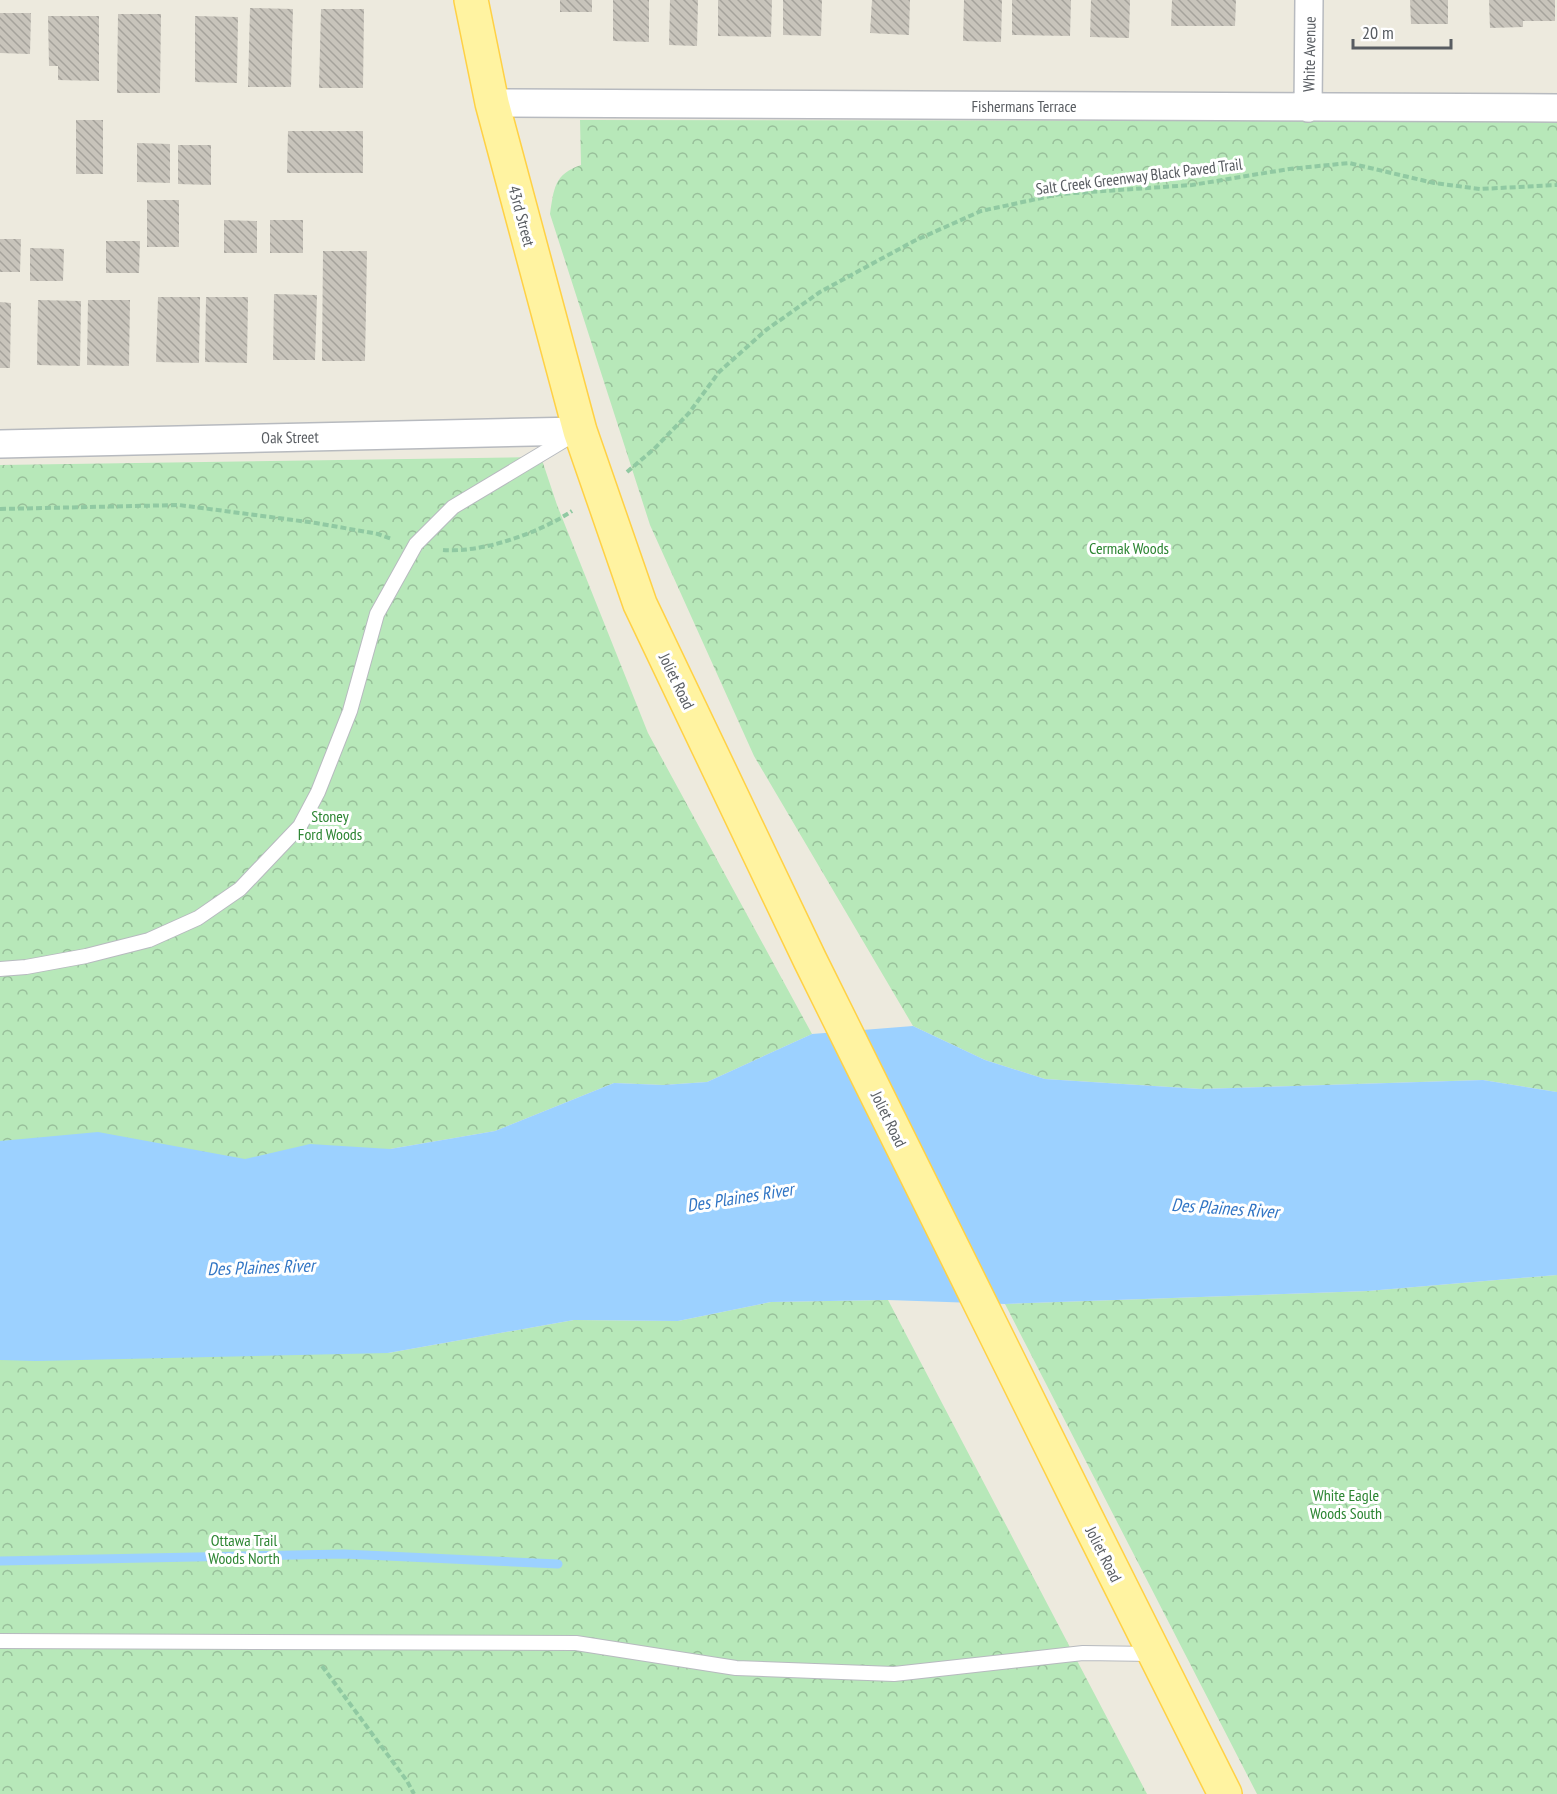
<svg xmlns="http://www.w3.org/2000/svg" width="1557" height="1794" viewBox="0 0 1557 1794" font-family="'PT Sans Narrow',sans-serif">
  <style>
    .park { fill: url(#park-crowns) }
    .water { fill: #9cd1ff }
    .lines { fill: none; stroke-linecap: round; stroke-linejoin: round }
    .stream { stroke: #9cd1ff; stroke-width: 9 }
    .building { fill: url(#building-back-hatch) }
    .service-casing { stroke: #b7babf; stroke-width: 16 }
    .minor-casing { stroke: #b7babf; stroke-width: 30 }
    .primary-casing { stroke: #ffd145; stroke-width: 36 }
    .path { stroke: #90c9a2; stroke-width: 4; stroke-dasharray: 6 3; stroke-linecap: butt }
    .service { stroke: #fff; stroke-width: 14 }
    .minor { stroke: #fff; stroke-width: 27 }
    .primary { stroke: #fff3a1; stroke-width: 33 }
    .labels { text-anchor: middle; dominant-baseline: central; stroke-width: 6; stroke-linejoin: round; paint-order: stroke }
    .street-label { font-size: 16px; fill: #585c61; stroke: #fff }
    .park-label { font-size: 16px; fill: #2c8532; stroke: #fff }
    .water-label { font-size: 18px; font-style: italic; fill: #3175c4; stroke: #fff }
  </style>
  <defs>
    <pattern id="park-crowns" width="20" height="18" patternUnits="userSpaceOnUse" patternTransform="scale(1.5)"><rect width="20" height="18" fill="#b7e8b9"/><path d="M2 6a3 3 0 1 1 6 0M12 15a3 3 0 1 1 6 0" fill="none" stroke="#98bf9a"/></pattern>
    <pattern id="building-back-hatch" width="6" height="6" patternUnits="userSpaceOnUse" patternTransform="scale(1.5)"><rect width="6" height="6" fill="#c8c4bb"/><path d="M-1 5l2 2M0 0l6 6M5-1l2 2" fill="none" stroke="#a5a29b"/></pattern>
  </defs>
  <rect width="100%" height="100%" fill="#edeade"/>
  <!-- park -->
  <path class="park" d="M580,120l977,1v971l-74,-12 -282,9 -156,-10 -60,-19 -72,-34 -159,-270 -104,-231 -100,-311c4,-25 4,-40 31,-49z
    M541,457l16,48 91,228 164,301 -105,48 -44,3 -49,-2 -119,48 -105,18 -2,204 186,-33 104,1 93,-19 117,-2 259,494h-1147v-1329z
    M1557,1275v519h-300l-252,-490 363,-13z"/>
  <!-- water -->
  <path class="water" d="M913,1026l72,34 60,19 156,10 282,-9 74,12v183l-189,16 -363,13 -117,-4 -117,2 -93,19 -104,-1 -186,33 -352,8 -36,-1v-219l98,-9 147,27 65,-15 80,5 105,-18 119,-48 49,2 44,-3 105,-48z"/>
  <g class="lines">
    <!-- stream -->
    <path class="stream" d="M0,1561l344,-7 214,10"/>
  </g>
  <!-- building -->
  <path class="building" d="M560,0h32v12h-32z
    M613,0h36v42l-36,-1z
    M670,0h28l-1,46 -28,-1z
    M718,0h54l-1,37 -53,-1z
    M783,0h39l-1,36 -38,-1z
    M872,0h38l-1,35 -39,-2z
    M964,0h38l-1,42 -38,-1z
    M1012,0h59l-1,36 -58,-1z
    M1091,0h39l-1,38 -39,-1z
    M1172,0h64l-1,26h-64z
    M1410,0h38v24h-37z
    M1489,0h66v21h-32v6l-33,1z
    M250,8l43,1 -2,78h-43z
    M321,9h43l-1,79h-44z
    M0,13h31l-1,41 -30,-1z
    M118,14h43l-1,79h-43z
    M48,16h51v65l-41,-1v-14h-9z
    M195,16l43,1 -1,66 -42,-1z
    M76,120h27v54h-27z
    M288,131h75v42h-76z
    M137,143l33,1v39l-33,-1z
    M178,145h33v40l-33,-1z
    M147,200h32v47h-32z
    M224,220l33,1v32h-33z
    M270,220h33v33h-33z
    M0,239h21l-1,33h-20z
    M106,241h34l-1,32h-33z
    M30,248l34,1 -1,32h-33z
    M323,251h44l-2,110h-43z
    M274,294l43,1 -2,65h-42z
    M158,297h42l-1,66 -43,-1z
    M206,297h42l-1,66 -42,-1z
    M38,300l43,1 -1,65 -43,-1z
    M88,300h42l-1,66 -42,-1z
    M0,302l11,1 -1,65h-10z"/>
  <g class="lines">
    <!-- service casing -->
    <g class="service-casing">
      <path id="service" d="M0,969l26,-2 60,-11 63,-16 49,-22 42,-29 60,-63 18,-34 32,-81 27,-97 39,-70 37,-37 120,-72
        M0,1641l576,2 160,25 158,6 189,-21 70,1"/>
    </g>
    <!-- minor casing -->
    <g class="minor-casing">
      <path id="minor" d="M492,103l1065,5
        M1308,108l1,-108
        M0,444l580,-13"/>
    </g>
    <!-- primary casing -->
    <g class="primary-casing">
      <path id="primary" d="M471,0l21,103 88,328 60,173 170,356 276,557 139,277"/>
    </g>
    <!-- path -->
    <path class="path" d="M627,472l27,-23 35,-36 30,-41 47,-42 54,-38 94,-51 67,-30 79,-17 132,-9 97,-16 60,-6 85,20 46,6 77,-4
      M0,509l179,-4 137,18 62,11 14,5
      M443,550c40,3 96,-17 129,-39
      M322,1666l85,115 7,13"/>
    <!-- service -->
    <use href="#service" class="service"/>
    <!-- minor -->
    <use href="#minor" class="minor"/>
    <!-- primary -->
    <use href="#primary" class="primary"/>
  </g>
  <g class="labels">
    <!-- street labels -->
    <g class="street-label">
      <text transform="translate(1309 54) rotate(-89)">White Avenue</text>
      <text x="1024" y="106">Fishermans Terrace</text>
      <text transform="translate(1139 176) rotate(-7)">Salt Creek Greenway Black Paved Trail</text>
      <text transform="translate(522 216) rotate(75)">43rd Street</text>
      <text transform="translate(290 437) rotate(-1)">Oak Street</text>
      <text transform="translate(677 681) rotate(64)">Joliet Road</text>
      <text transform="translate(889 1119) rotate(64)">Joliet Road</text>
      <text transform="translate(1104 1554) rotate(63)">Joliet Road</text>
    </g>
    <!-- park labels -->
    <g class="park-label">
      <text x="1129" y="548">Cermak Woods</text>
      <text x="330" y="816">Stoney<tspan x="330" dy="18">Ford Woods</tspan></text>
      <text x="1346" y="1495">White Eagle<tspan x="1346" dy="18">Woods South</tspan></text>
      <text x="244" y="1540">Ottawa Trail<tspan x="244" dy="18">Woods North</tspan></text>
    </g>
    <!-- water labels -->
    <g class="water-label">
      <text transform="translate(740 1197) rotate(-9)">Des Plaines River</text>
      <text transform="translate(1225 1208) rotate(4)">Des Plaines River</text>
      <text transform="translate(261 1267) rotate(-2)">Des Plaines River</text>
    </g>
  </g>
  <!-- scale -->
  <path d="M1353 39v9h98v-9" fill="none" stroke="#585c61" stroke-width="3"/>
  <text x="1362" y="39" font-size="18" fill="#585c61" stroke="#ffffff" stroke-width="4.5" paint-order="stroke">20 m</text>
</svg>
